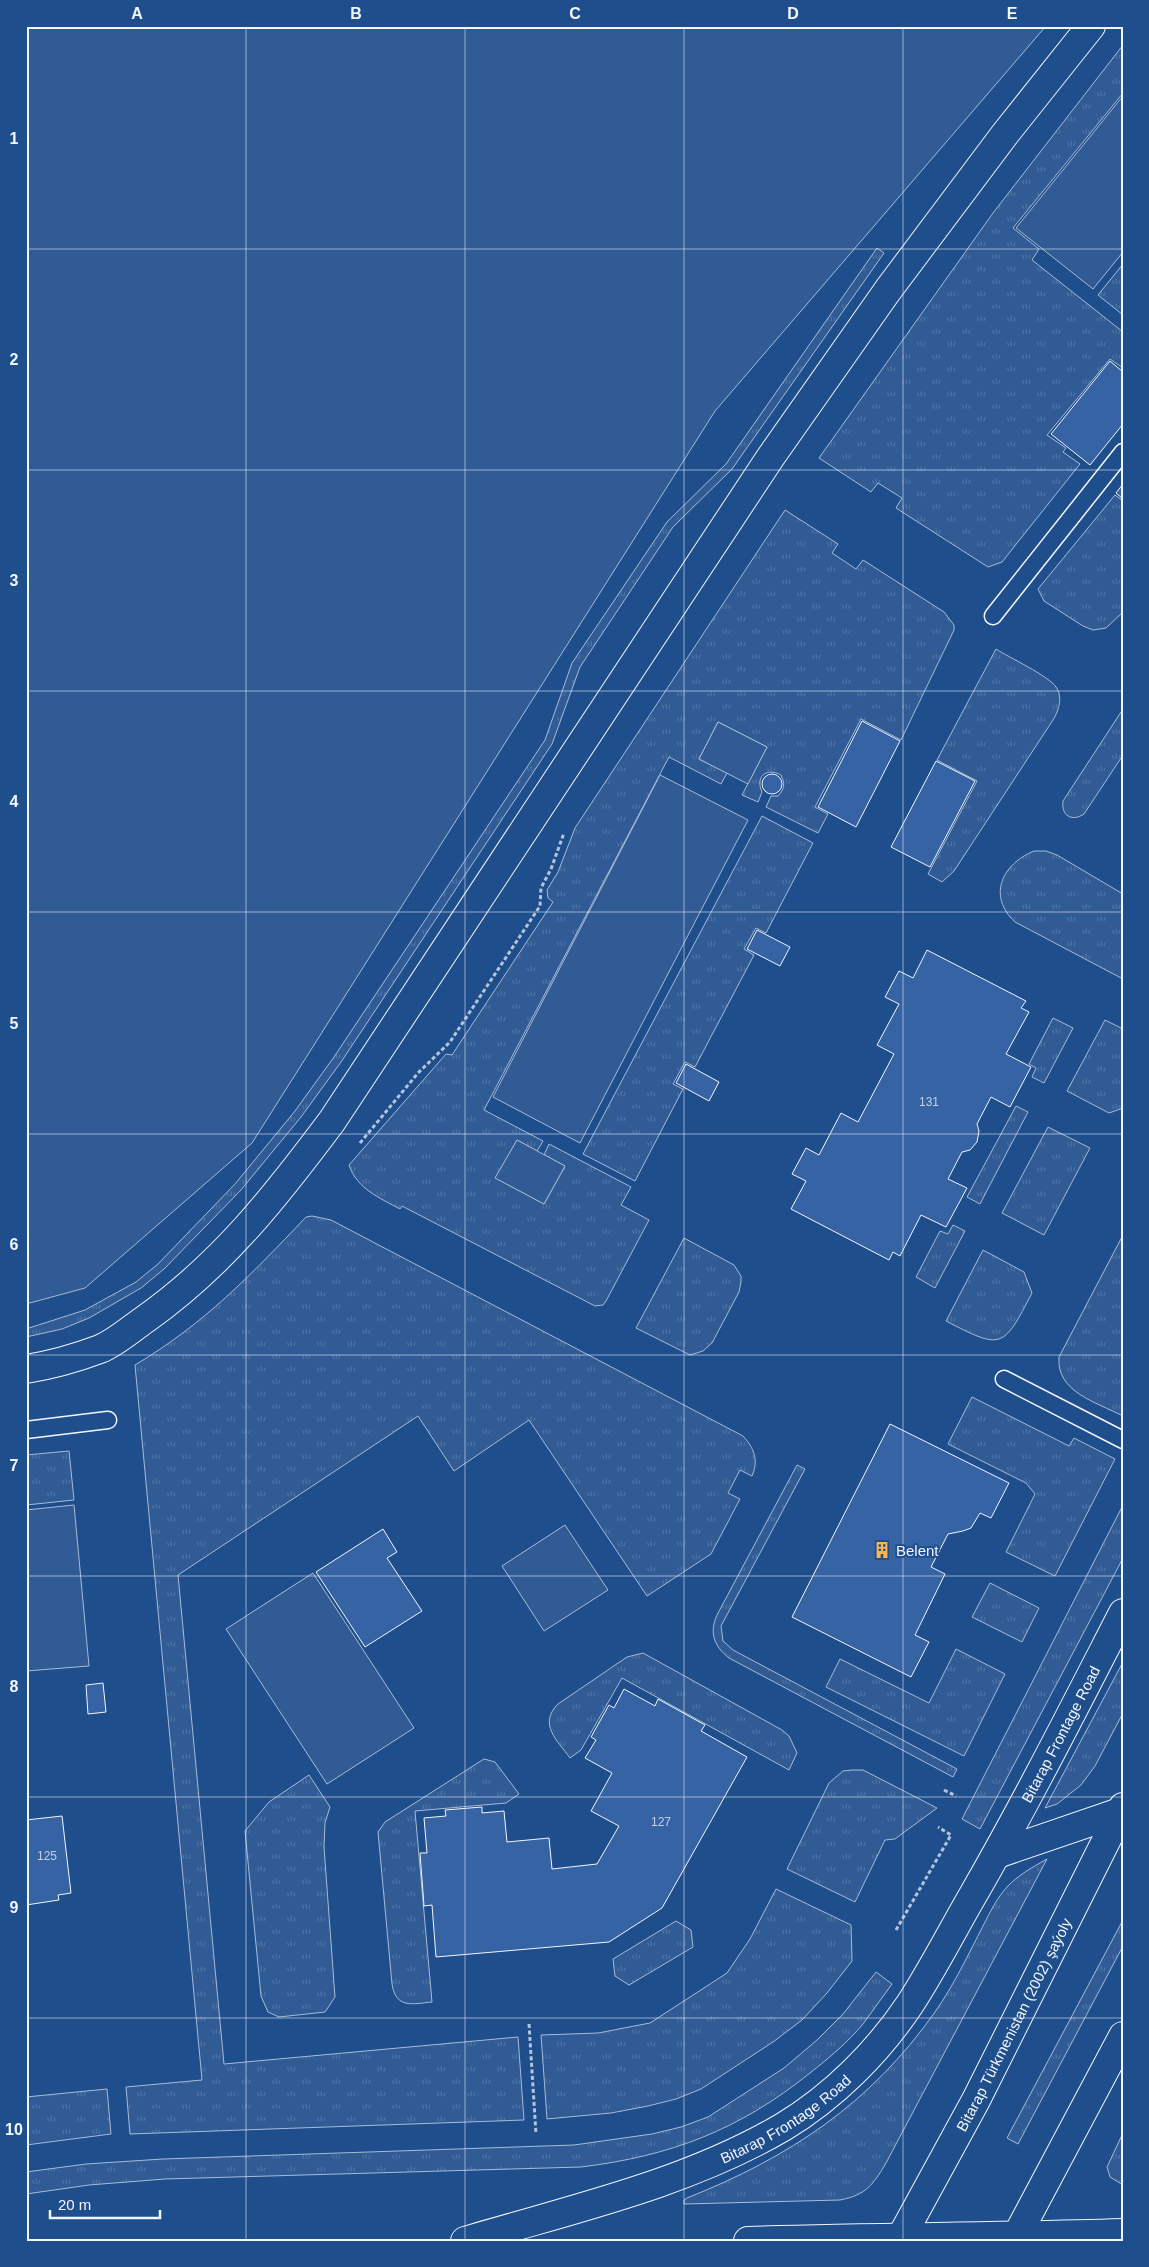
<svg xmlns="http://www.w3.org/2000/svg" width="1149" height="2267" viewBox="0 0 1149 2267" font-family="Arial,sans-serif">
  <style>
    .grass { fill: url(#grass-tufts); stroke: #a8bbd7 }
    .built { fill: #305b95; stroke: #a8bbd7 }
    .building { fill: #3563a3; stroke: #f2f6ff }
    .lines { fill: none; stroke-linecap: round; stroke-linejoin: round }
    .service-casing { stroke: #f2f6ff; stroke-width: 19 }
    .minor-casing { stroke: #f2f6ff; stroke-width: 30 }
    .secondary-casing { stroke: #f2f6ff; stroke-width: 30 }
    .primary-casing { stroke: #f2f6ff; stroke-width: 30 }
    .path { stroke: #b3c4dc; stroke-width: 3; stroke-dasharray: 4 2.5; stroke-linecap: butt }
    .service { stroke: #1f4e8c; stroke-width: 16 }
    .minor { stroke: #1f4e8c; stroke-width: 28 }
    .secondary { stroke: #1f4e8c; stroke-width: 28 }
    .primary { stroke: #1f4e8c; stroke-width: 28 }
    .grid { fill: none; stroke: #f2f6ff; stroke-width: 1; stroke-opacity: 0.55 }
    .labels { text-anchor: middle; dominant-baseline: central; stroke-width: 4; stroke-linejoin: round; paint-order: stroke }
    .number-label { font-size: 12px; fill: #c3d1e8 }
    .poi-label { font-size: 15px; fill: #f2f6ff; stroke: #1f4e8c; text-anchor: start }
    .street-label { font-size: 15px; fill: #f2f6ff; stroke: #1f4e8c }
    .neatline { fill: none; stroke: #f2f6ff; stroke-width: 2 }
    .grid-label { font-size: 16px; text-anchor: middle; font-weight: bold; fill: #f2f6ff }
  </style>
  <defs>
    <pattern id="grass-tufts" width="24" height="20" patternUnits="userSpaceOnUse" patternTransform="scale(1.25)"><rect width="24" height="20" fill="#305b95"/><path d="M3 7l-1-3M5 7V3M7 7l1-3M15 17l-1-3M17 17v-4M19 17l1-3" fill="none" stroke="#4e73a5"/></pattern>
  </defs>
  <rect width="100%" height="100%" fill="#1f4e8c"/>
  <!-- grass -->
  <path class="grass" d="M1123,45v48l-110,135 26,21 -7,11 91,72v36l-13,-9 -63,76 19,13 -3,4 17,12 -78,98 -14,5 -92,-59 6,-10 -24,-15 -7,9 -52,-34 174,-245z
    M877,248l7,5 -152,216 -59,58 -93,140 -28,77 -211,318 -40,55 -60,73 -77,79 -23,19 -52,30 -27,11 -36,8v-8l59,-19 51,-28 22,-18 77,-80 60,-73 39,-54 211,-317 27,-77 95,-141 59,-58z
    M1123,264v51l-25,-20z
    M1115,495l8,6v111l-17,16 -13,2 -10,-4 -39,-25 -6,-12z
    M785,510l53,34 -6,9 24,16 7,-9 81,52 10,13v5l-53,110 -40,-21 -46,88 13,7 -10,19 -52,-26 5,-11h7c7,-8 7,-12 3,-21 -15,-8 -26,2 -19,17l-4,10 -16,-7 25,-48 -49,-25 -19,37 28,14 -6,11 -52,-27 -185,353 59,31 -6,10 -20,-11 -21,38 48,26 21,-38 -21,-11 5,-11 82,43 -10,18 28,15 -43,81 -3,4 -8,1 -193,-100 -2,3c-20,-11 -43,-20 -51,-44l97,-111 6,1 101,-153 -5,-4 -1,-8 11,-18 17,-44z
    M996,649c12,8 53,27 60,38 7,10 3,23 -3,33l-99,151 -12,11 -14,-8 49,-93 -40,-21z
    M1123,709v46l-39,59c-12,8 -23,2 -21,-13z
    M762,816l51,27 -47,90 -10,-5 -12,21 10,6 -59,112 -10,-5 -12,22 10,5 -48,92 -52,-27z
    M1034,851h12l11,4 66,39v85l-108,-57c-28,-26 -13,-58 19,-71z
    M1053,1018l20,10 -29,55 -12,-6 4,-9 -7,-4z
    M1105,1020l18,9v79l-14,5 -42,-22z
    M1016,1106l12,6 -48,92 -13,-7z
    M1048,1127l42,21 -46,87 -42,-22z
    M312,1216l19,4 412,216c11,12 16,24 9,40l-12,-6 -12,23 12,6 -29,55 -64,42 -118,-176 -75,51 -36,-55 -240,159 46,489 294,-27 6,83 -394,14 -4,-47 76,-7 -67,-715c69,-41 116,-90 171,-148z
    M953,1225l12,6 -30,57 -19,-11 24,-46 8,3z
    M1123,1235v181c-27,-14 -67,-24 -64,-59z
    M684,1238l50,27 7,11v6l-2,10 -27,51 -9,8 -13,4 -54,-27z
    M983,1250l41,22 8,21c-29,56 -30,57 -86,28z
    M972,1397l97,49 5,-8 41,21 -60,117 -49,-24 29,-58 -9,-11 -78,-39z
    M69,1451l5,49 -48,5v-50z
    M797,1465l8,4 -84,157 2,15 10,9 224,119 -4,8 -224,-119c-15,-12 -20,-25 -12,-43z
    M1123,1505v53l-143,271 -18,-10z
    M990,1583l49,25 -17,34 -50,-25z
    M956,1649l49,25 -41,82 -138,-69 14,-28 89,44z
    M643,1653l139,77 7,6 8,17 -8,17 -167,-92 -41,72 -11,8c-13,-18 -32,-34 -12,-54l69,-47z
    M1123,1662v51l-28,53 -14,19 -24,19 -12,4z
    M484,1759l11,3 24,32 -13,9 -91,8 17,191c-20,2 -36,7 -40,-18l-14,-152 7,-10z
    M852,1770h11l74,38 -42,31 -10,1 -30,62 -68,-33 42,-86 14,-12z
    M309,1775l21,32 -5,16 -1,24 11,150 -10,15 -46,5 -11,-5 -7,-16 -16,-165 24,-29z
    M1047,1859l-161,304c-13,22 -20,32 -46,37l-156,4v-4l3,-2c103,-41 183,-94 248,-186 19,-27 33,-57 48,-86 7,-14 14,-28 24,-39 11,-12 26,-20 40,-28z
    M776,1889l75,36 1,36 -25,32 -25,27 -29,22 -72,47 -25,10 -28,7 -37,7 -64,6 -6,-84 57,-2 52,-10 77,-50 23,-34z
    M1123,1920v26l-105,198 -11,-6z
    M676,1921l15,9 2,17 -64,38 -14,-9 -2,-17z
    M876,1972l16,12c-10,13 -19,27 -29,40 -15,18 -34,34 -53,49 -71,57 -139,83 -229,94l-416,12 -76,6 -63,9v-22l60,-8 77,-5 411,-14 78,-11 29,-7 27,-10 76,-49 33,-28 26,-26z
    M107,2089l4,45 -85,11v-48z
    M1123,2133v52l-13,-8 -3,-10z"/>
  <!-- built -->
  <path class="built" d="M26,26h1020l-331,385 -463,732 -167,145 -59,16z
    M1123,96v156l-30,37 -77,-61z
    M718,722l49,25 -19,37 -49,-25z
    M660,775l88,45 -168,323 -87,-46z
    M517,1140l48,26 -21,38 -49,-26z
    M74,1505l15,161 -63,5v-161z
    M565,1525l43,65 -64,41 -42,-65z
    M313,1573l101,155 -87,56 -101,-155z"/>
  <!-- building -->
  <path class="building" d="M1110,361l13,11v52l-33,41 -39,-31z
    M1123,484v15l-7,-6z
    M862,721l38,20 -44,86 -38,-20z
    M936,761l39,20 -45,86 -39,-20z
    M762 784a10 10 0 1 1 20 0a10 10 0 1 1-20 0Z
    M757,930l33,17 -10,19 -33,-17z
    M927,950l99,51 -5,7 8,4 -23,42 25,13 -21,40 -19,-10 -14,27 2,7 -2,11 -7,8 -8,2 -14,27 19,9 -21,39 -25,-12 -21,41 -7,-4 -4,8 -98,-51 15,-28 -14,-7 14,-26 13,7 22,-42 17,9 36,-68 -17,-9 22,-41 -14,-7 14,-26 14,7z
    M686,1064l33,18 -10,19 -33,-18z
    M890,1424l119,59 -18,35 -11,-5 -9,15 -8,3 -15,3 -17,33 14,7 -30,61 14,7 -18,35 -119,-60z
    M383,1529l14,23 -10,6 35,53 -57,36 -49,-75z
    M103,1683l3,29 -18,2 -2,-29z
    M624,1689l31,17 3,-7 47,26 -4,6 46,26 -85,151 -53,34 -173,15 -4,-52 -8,1 -4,-53h7l-3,-35 22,-2 -1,-6 37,-3v6l22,-2 3,31 42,-4 3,31 45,-5 22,-38 -28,-15 21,-38 -27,-15 11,-18 -5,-3 18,-32 5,3z
    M62,1816l9,77 -13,2 1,5 -33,5v-85z"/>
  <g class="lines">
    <!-- service casing -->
    <g class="service-casing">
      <path id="service" d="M993,616l130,-164
        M1004,1379l119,61
        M26,1430l82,-10"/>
    </g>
    <!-- minor casing -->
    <g class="minor-casing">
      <g id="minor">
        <path d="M26,1369c25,-4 50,-11 74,-20 15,-6 31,-20 44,-29 78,-55 132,-124 188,-199l438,-663 118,-168 117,-156 86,-108"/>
        <path d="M997,1854l123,-42"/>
        <path id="s1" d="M465,2241c107,-32 221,-57 318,-114 50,-30 95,-75 127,-123 23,-35 42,-73 63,-109 53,-92 101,-187 150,-282"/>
      </g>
    </g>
    <!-- secondary casing -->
    <g class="secondary-casing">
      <path id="secondary" d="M748,2241c125,-4 250,-4 375,-8"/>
    </g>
    <!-- primary casing -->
    <g class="primary-casing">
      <g id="primary">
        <path id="s2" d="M899,2241l77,-141 147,-293"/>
        <path d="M1014,2241l109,-205"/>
      </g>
    </g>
    <!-- path -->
    <path class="path" d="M360,1143l58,-70 32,-31 90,-136 1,-18 10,-19 13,-36
      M944,1790l12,6
      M896,1930l55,-95 -13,-8
      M529,2024l7,110"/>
    <!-- service -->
    <use href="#service" class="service"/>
    <!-- minor -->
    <use href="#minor" class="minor"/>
    <!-- secondary -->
    <use href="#secondary" class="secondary"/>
    <!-- primary -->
    <use href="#primary" class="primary"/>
  </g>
  <!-- grid -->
  <path class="grid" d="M246,26v2215M465,26v2215M684,26v2215M903,26v2215M26,249h1097M26,470h1097M26,691h1097M26,912h1097M26,1134h1097M26,1355h1097M26,1576h1097M26,1797h1097M26,2018h1097"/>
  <!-- icons -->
  <defs>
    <g id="building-bare" transform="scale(1.35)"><path d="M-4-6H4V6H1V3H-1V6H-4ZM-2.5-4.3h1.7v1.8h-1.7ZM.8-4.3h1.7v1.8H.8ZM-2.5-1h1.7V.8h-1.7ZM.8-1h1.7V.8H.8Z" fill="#ffb74d" stroke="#1f4e8c" stroke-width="2.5" paint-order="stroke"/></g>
  </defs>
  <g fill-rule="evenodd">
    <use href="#building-bare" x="882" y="1550"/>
  </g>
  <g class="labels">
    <!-- number labels -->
    <g class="number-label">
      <text x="929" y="1102">131</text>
      <text x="661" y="1822">127</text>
      <text x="47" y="1856">125</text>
    </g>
    <!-- poi labels -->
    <g class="poi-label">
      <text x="896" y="1550">Belent</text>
    </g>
    <!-- street labels -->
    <g class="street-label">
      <text stroke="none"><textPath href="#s1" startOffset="826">Bitarap Frontage Road</textPath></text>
      <text stroke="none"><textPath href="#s2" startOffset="245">Bitarap Türkmenistan (2002) şaýoly</textPath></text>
      <text stroke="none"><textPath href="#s1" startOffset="345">Bitarap Frontage Road</textPath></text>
    </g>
  </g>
  <!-- border -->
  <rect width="1149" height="2267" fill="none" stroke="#1f4e8c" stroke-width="55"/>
  <!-- scale -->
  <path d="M50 2210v8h110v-8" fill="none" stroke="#f2f6ff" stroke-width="2.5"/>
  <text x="58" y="2210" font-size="15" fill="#f2f6ff" stroke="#1f4e8c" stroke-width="4" paint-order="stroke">20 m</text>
  <rect x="28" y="28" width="1094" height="2212" class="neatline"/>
  <g class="grid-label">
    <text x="137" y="19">A</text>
    <text x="356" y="19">B</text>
    <text x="575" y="19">C</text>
    <text x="793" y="19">D</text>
    <text x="1012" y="19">E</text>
    <text x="14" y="144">1</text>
    <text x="14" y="365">2</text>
    <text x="14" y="586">3</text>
    <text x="14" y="807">4</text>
    <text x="14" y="1029">5</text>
    <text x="14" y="1250">6</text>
    <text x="14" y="1471">7</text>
    <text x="14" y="1692">8</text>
    <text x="14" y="1913">9</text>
    <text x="14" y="2135">10</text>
  </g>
</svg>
